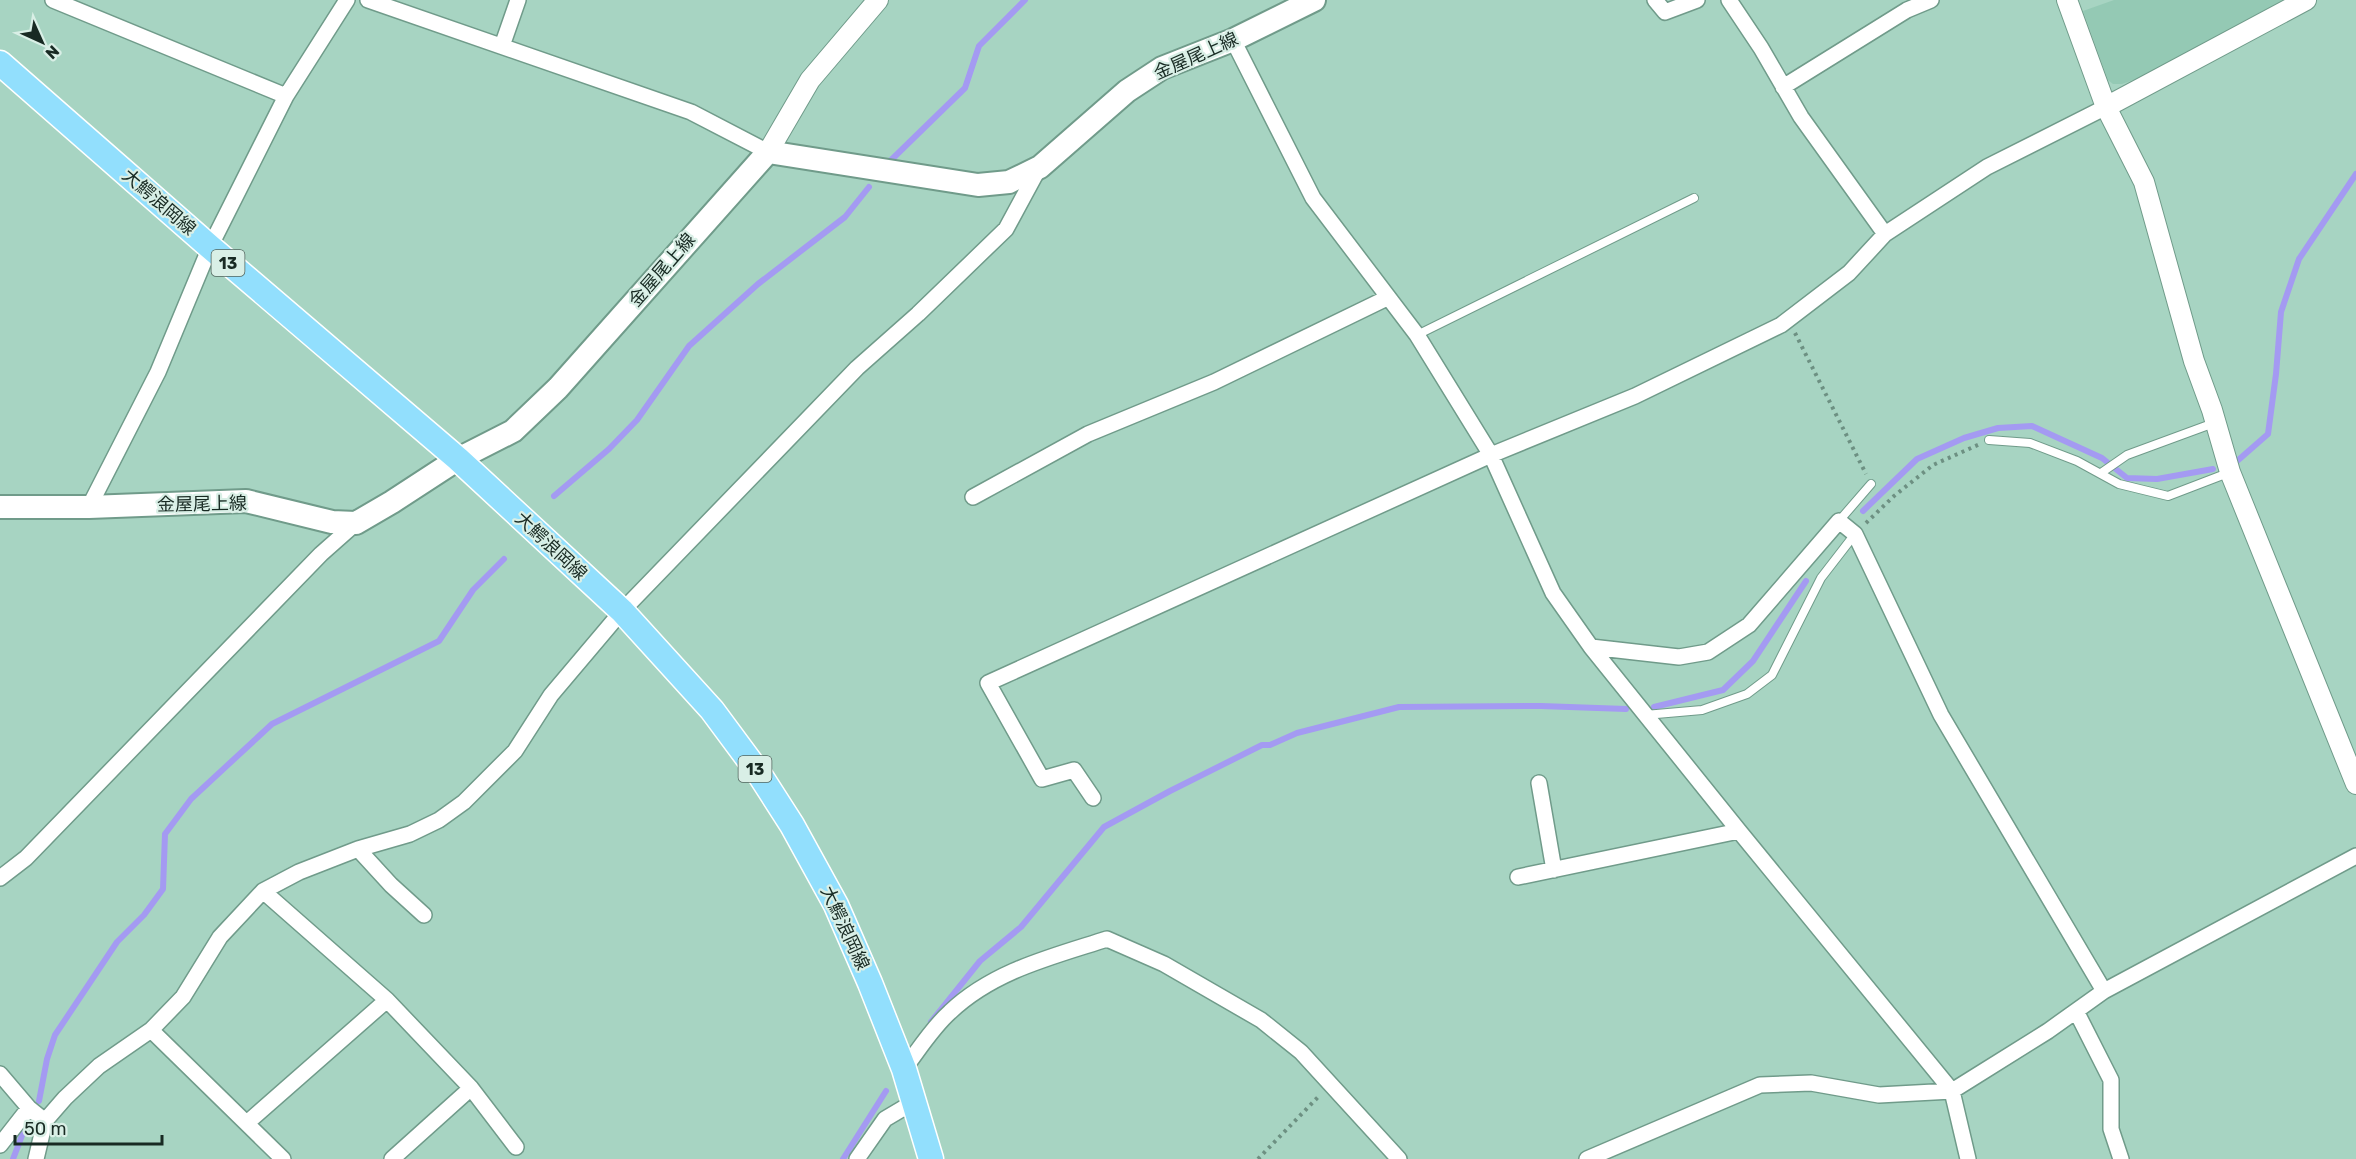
<svg xmlns="http://www.w3.org/2000/svg" width="2356" height="1159" viewBox="0 0 2356 1159" font-family="Rubik,'Noto Sans JP',sans-serif">
  <style>
    .built { fill: #94c9b4 }
    .lines { fill: none; stroke-linecap: round; stroke-linejoin: round }
    .stream { stroke: #a49af2; stroke-width: 6 }
    .service-casing { stroke: #709b8a; stroke-width: 10 }
    .minor-casing { stroke: #709b8a; stroke-width: 18 }
    .tertiary-casing { stroke: #709b8a; stroke-width: 22 }
    .secondary-casing { stroke: #709b8a; stroke-width: 26 }
    .primary-casing { stroke: #fff; stroke-width: 27 }
    .path { stroke: #6d9082; stroke-width: 4; stroke-dasharray: 3 4.5; stroke-linecap: butt }
    .service { stroke: #fff; stroke-width: 8 }
    .minor { stroke: #fff; stroke-width: 15 }
    .tertiary { stroke: #fff; stroke-width: 20 }
    .secondary { stroke: #fff; stroke-width: 22 }
    .primary { stroke: #92dffd; stroke-width: 24 }
    .labels { text-anchor: middle; dominant-baseline: central; stroke-width: 4.5; stroke-linejoin: round; paint-order: stroke }
    .shield { fill: #d9efe6; stroke: #52655e; stroke-width: 1.5 }
    .shield-label { font-size: 16px; font-weight: bold; fill: #182a23 }
    .street-label { font-size: 18px; fill: #182a23; stroke: #d9efe6 }
  </style>
  <rect width="100%" height="100%" fill="#a7d4c2"/>
  <!-- built -->
  <path class="built" d="M2114,0h170l-145,78 -17,6h-9l-5,-4 -25,-69z"/>
  <g class="lines">
    <!-- stream -->
    <path class="stream" d="M886,165l79,-77 14,-42 46,-46
      M2236,462l32,-28 8,-60 5,-62 18,-53 57,-85
      M554,496l55,-47 28,-29 52,-74 69,-62 87,-67 24,-30
      M1863,511l54,-52 47,-21 34,-10 34,-2 70,32 25,20 30,1 56,-10
      M1654,707l69,-17 30,-29 53,-80
      M931,1022l49,-61 41,-34 83,-100 66,-36 92,-46h8l27,-12 102,-26 142,-1 85,3
      M39,1101l8,-42 8,-24 62,-93 27,-27 19,-26 2,-55 26,-35 81,-75 167,-83 34,-51 31,-31
      M13,1159l13,-34
      M843,1159l43,-68"/>
    <!-- service casing -->
    <g class="service-casing">
      <path id="service" d="M1417,335l277,-137
        M1989,440l41,3 47,18 42,23 49,12 60,-23
        M2101,473l26,-18 87,-32
        M1839,521l32,-37
        M1645,715l57,-5 45,-16 25,-19 49,-97 34,-44"/>
    </g>
    <!-- minor casing -->
    <g class="minor-casing">
      <path id="minor" d="M53,0l233,96
        M368,0l323,112 77,40
        M1655,0l10,12 32,-12
        M1729,0l32,48 40,69 84,117
        M1233,40l80,158 104,137 74,120 62,138 38,54 148,184 213,260 16,68
        M502,46l16,-46
        M1783,87l124,-77 24,-10
        M973,497l115,-63 126,-52 173,-84
        M89,507l69,-135 52,-125 76,-151 61,-96
        M1591,647l88,10 29,-5 41,-27 90,-104 16,13 86,181 163,276
        M1539,783l15,87
        M1093,798l-19,-28 -32,9 -54,-96 503,-228 144,-59 146,-71 68,-52 36,-39 102,-67 119,-60
        M358,849l33,36 33,30
        M1518,877l221,-46
        M0,878l26,-20 295,-304 35,-31
        M263,891l124,109 84,88 45,59
        M2076,1011l35,69v49l10,30
        M151,1030l132,129
        M904,1069c14,-18 28,-41 46,-57 43,-41 101,-55 157,-73l57,25 97,56 40,32 98,107
        M0,1074l29,34 16,13
        M247,1123l140,-123
        M0,1145l29,-37
        M36,1159l9,-38 20,-23 34,-32 52,-36 32,-33 37,-60 43,-46 36,-19 59,-23 52,-15 29,-14 25,-18 51,-51 36,-56 71,-84 235,-243 61,-54 88,-85 33,-61
        M392,1159l79,-71
        M857,1159l28,-40 27,-16
        M1587,1159l173,-74 51,-2 68,12 73,-4 96,-60 56,-40 252,-135"/>
    </g>
    <!-- tertiary casing -->
    <g class="tertiary-casing">
      <path id="tertiary" d="M2067,0l39,107 38,75 50,179 18,49 18,62 126,312
        M2106,107l200,-107
        M768,152l42,-72 68,-80"/>
    </g>
    <!-- secondary casing -->
    <g class="secondary-casing">
      <path id="secondary" d="M0,507h89l157,-6 86,21 24,1 36,-21 66,-43 55,-28 45,-43 210,-236 210,33 31,-3 31,-15 87,-76 35,-23 71,-28 81,-40"/>
    </g>
    <!-- primary casing -->
    <g class="primary-casing">
      <path id="primary" d="M0,63l210,184 248,212 164,152 90,99 46,62 34,53 44,80 34,78 34,86 27,90"/>
    </g>
    <!-- path -->
    <path class="path" d="M1795,333l71,141
      M1866,523l28,-27 39,-31 47,-21
      M1258,1159l62,-64"/>
    <!-- service -->
    <use href="#service" class="service"/>
    <!-- minor -->
    <use href="#minor" class="minor"/>
    <!-- tertiary -->
    <use href="#tertiary" class="tertiary"/>
    <!-- secondary -->
    <use href="#secondary" class="secondary"/>
    <!-- primary -->
    <use href="#primary" class="primary"/>
  </g>
  <g class="labels">
    <!-- shield labels -->
    <g class="shield">
      <rect x="211.5" y="250" width="33" height="26" rx="4.5"/>
      <rect x="738.5" y="756" width="33" height="26" rx="4.5"/>
    </g>
    <g class="shield-label">
      <text x="228" y="263">13</text>
      <text x="755" y="769">13</text>
    </g>
    <!-- street labels -->
    <g class="street-label">
      <text transform="translate(1196 56) rotate(-24)">金屋尾上線</text>
      <text transform="translate(159 202) rotate(41)">大鰐浪岡線</text>
      <text transform="translate(662 270) rotate(-49)">金屋尾上線</text>
      <text transform="translate(202 504) rotate(-1)">金屋尾上線</text>
      <text transform="translate(551 546) rotate(43)">大鰐浪岡線</text>
      <text transform="translate(845 928) rotate(65)">大鰐浪岡線</text>
    </g>
  </g>
  <!-- north arrow -->
  <g transform="translate(42 42) rotate(135)" stroke="#d9efe6" stroke-width="4.5" paint-order="stroke">
  <path d="M0-4.5L10 22L0 15L-10 22Z" fill="#182a23"/>
  <text y="-9" font-size="16" font-weight="bold" text-anchor="middle" fill="#182a23">N</text>
  </g>
  <!-- scale -->
  <path d="M15 1135v9h147v-9" fill="none" stroke="#182a23" stroke-width="3"/>
  <text x="24" y="1135" font-size="18" fill="#182a23" stroke="#d9efe6" stroke-width="4.5" paint-order="stroke">50 m</text>
</svg>
